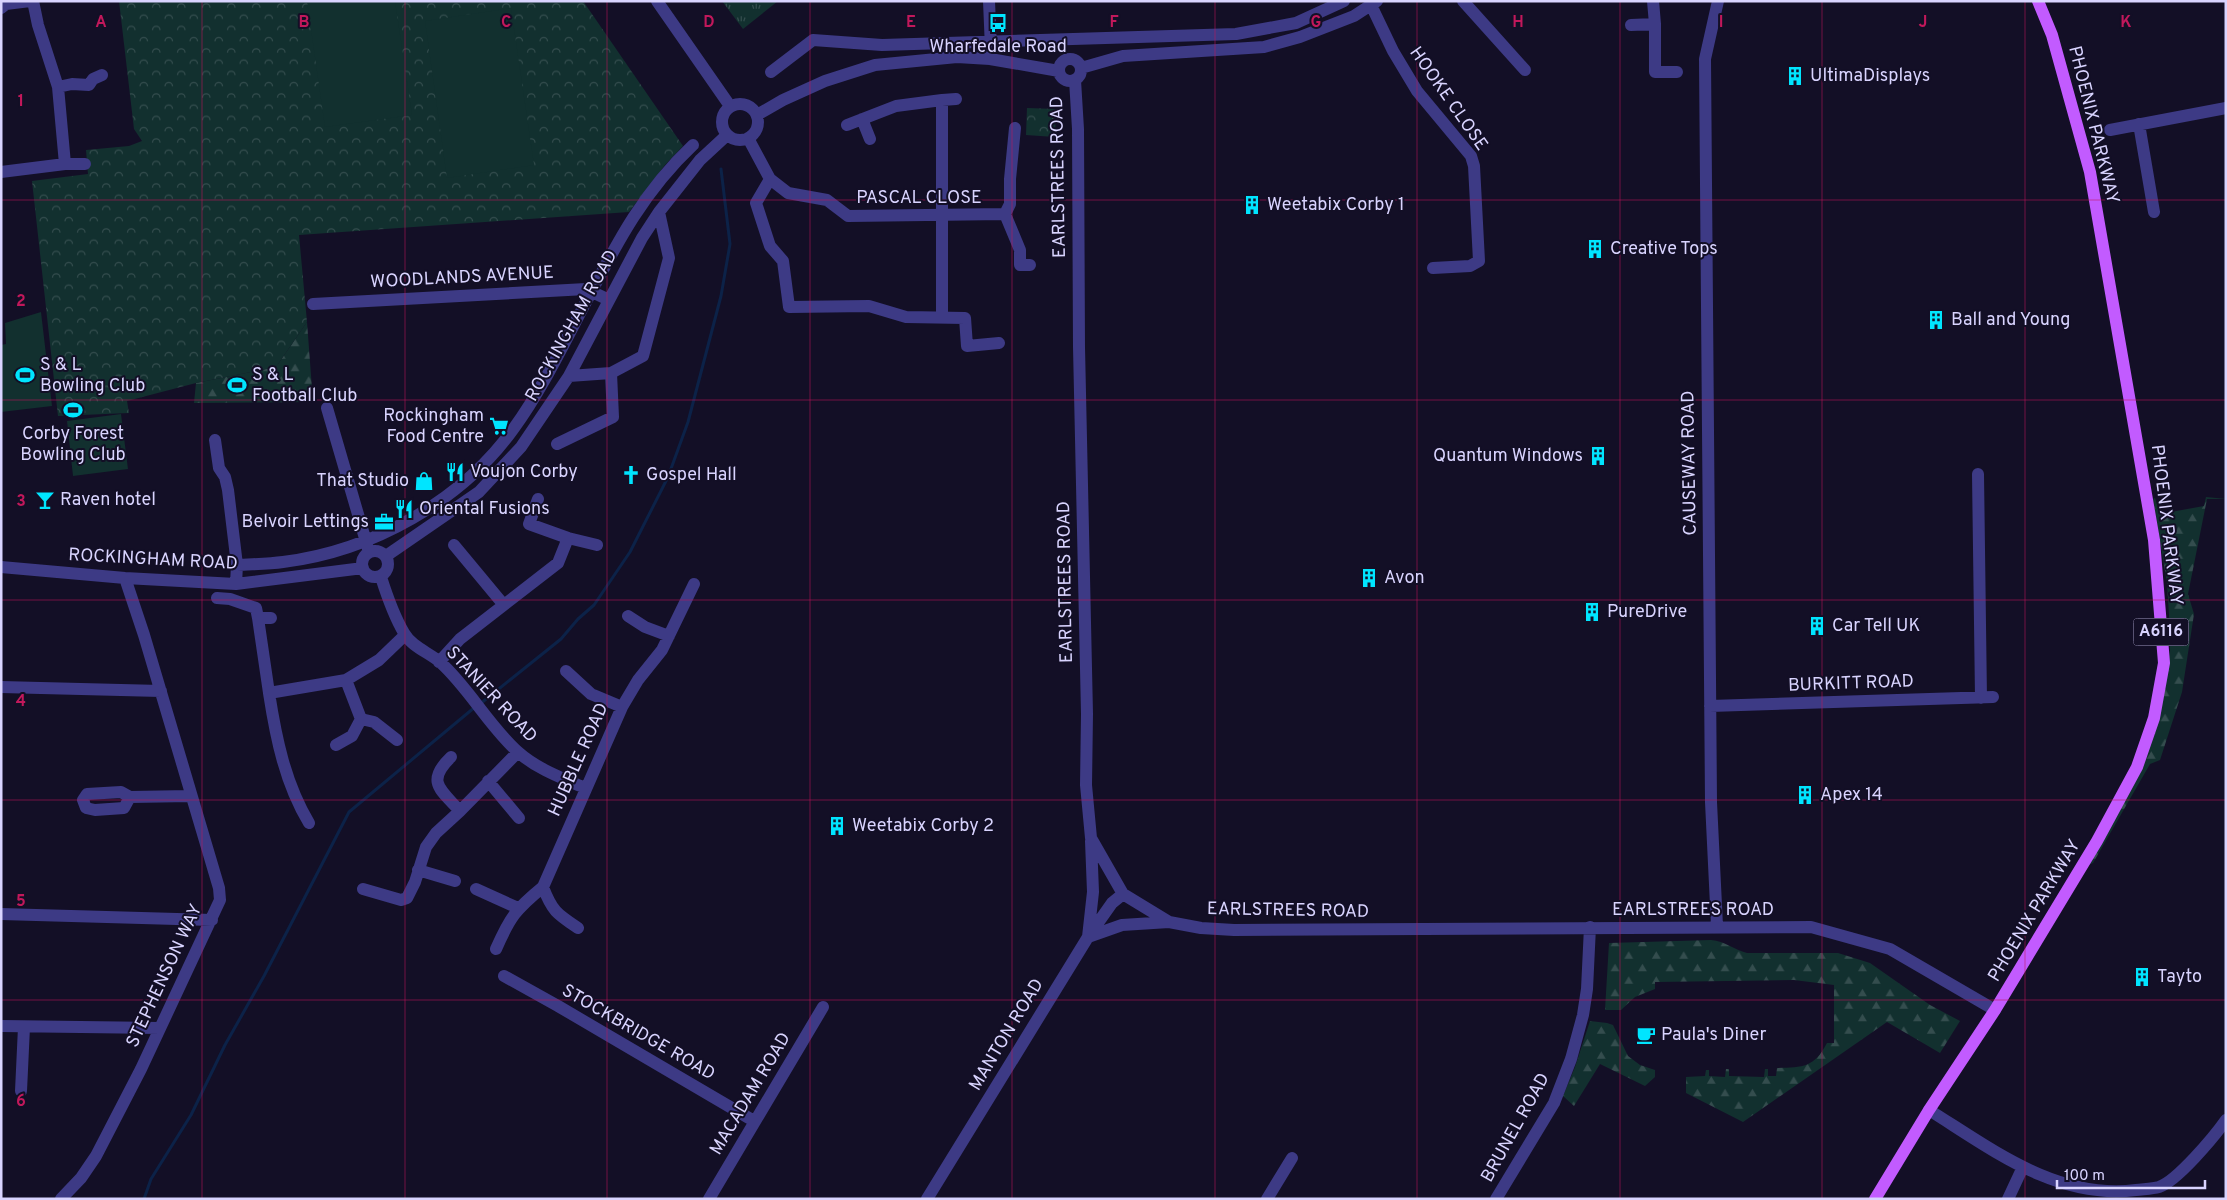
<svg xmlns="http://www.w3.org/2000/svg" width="2227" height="1200" viewBox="0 0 2227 1200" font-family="Overpass,sans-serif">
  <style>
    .grass { fill: url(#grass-tufts) }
    .forest { fill: url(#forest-firs) }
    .park { fill: url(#park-crowns) }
    .garden { fill: #12302f }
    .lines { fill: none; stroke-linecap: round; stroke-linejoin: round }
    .stream { stroke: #0c2248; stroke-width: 3 }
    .minor { stroke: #3d3a85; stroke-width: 12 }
    .major { stroke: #c25bff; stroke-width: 12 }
    .grid { fill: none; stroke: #c2185b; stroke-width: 1; stroke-opacity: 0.55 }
    .labels { text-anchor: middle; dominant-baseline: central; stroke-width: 4; stroke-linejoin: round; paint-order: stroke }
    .shield { fill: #130f26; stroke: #9e99be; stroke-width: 1 }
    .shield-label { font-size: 16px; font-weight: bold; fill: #d9d4ff }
    .poi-label { font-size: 18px; fill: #d9d4ff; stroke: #130f26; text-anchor: start }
    .street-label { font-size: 18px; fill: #d9d4ff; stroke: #130f26 }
    .grid-label { font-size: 16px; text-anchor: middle; font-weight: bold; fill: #c2185b; stroke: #130f26; stroke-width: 4; stroke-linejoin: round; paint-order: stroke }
  </style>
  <defs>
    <pattern id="grass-tufts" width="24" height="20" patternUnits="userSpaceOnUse" patternTransform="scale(1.25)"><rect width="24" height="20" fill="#12302f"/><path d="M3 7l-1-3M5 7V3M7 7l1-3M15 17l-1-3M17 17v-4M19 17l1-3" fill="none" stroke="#344d4e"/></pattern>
    <pattern id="forest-firs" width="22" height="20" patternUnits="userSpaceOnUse" patternTransform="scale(1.25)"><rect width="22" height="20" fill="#12302f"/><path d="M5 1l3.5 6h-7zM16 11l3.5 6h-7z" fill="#344d4e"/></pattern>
    <pattern id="park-crowns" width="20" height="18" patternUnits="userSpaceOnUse" patternTransform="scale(1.25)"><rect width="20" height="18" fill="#12302f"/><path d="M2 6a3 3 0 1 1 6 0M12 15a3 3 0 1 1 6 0" fill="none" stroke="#344d4e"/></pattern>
  </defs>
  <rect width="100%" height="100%" fill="#130f26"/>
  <!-- grass -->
  <path class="grass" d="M722,1h56l-35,28z"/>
  <!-- forest -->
  <path class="forest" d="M307,322l6,80 -119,1 2,-20 80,-16z
    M2206,497l20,2h-19l-19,95 6,20 -12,78 -22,68 -10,4 -57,99 -10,4 78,-159 9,-58 -1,-35 -2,-32 -14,-84 2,-1 5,16 44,-8z
    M1711,940c14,1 23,10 36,13h91l32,10 60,42 30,16 -20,32 -53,-31 -144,100 -57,-29v-16l19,-1 1,-6h3v6l16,1 1,-8h3v7l35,1 1,-8h3v7h8l1,-8c26,-1 37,0 50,-25h7v-58l-40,-5 -139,2v7l-20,8 -14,13h-16l4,-67z
    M1590,1021l17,2 6,2 15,31 12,9 15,5v7l-10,9 -45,-22 -26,42 -11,-10 12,-29z"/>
  <!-- park -->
  <path class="park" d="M119,1h464l100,145 -18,19 -36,47 -330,23 8,87 -31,45 -80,16 -69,18 2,12 -71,3 -26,-235 56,-7 -2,-24 43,-4 13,-5 -8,-12z
    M1027,108l29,1 -1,28 -29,-2z"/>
  <!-- garden -->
  <path class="garden" d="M307,1h88l17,114 -87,12z
    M511,8l23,157 -87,13 -22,-157z
    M41,312l11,94 -51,6v-67l5,-1 -1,-21z
    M121,414l7,55 -55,7 -6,-55z"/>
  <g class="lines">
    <!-- stream -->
    <path class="stream" d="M480,704l81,-65 17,-20 16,-14 36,-53 38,-75 20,-55 33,-126 9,-52 -9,-75
      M144,1199l7,-20 40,-64 34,-70 39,-69 85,-164 126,-105"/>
    <!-- minor -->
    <path class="minor" d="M657,1l73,105
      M989,1l2,48
      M1463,1l62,69
      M1653,1l2,23v48h22
      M1371,5l22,46 24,40 54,65 3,10 5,95 -9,5 -37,2
      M1,8l5,-4 24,-3
      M1631,25l24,-1
      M1059 70a11 11 0 1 1 22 0a11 11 0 1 1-22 0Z
      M1081,68l42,-12 141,-9 36,-10 54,-21 23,-15
      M771,72l42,-32 69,5 354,-11 60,-11 48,-22
      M1075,80l3,49 1,218 8,367 -1,71 5,53 32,56 46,28 32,6 33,2 577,-3 79,22 105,61
      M58,87l14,-3 17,1 4,-6 9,-4
      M942,100l14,-1
      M722 122a18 18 0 1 1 36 0a18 18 0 1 1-36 0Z
      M757,115l26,-15 42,-19 50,-16 82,-8 33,2 69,12
      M862,119l8,20
      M2139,124l15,88
      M847,125l49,-19 46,-6v217
      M2110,130l116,-22
      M748,138l22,41 18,14 39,7 21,16 157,-2 5,-10v-25l5,-51
      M65,164h20
      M1,172l64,-8 -7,-77 -20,-62 -5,-24
      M770,179l-14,24 14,43 13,15 6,46 80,-1 37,11 59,1 2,28 32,-3
      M1005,214l15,36v15h10
      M313,304l273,-15 23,11
      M569,376l42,-3 32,-17 26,-98 -10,-46
      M327,408l42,144
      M215,440l4,28 6,9 3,13 9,75 -1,19
      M557,444l56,-27 -2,-44
      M1978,474l3,224
      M538,499l-9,25 39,14 29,7
      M454,545l49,59
      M362 564a13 13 0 1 1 26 0a13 13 0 1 1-26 0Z
      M386,556l93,-64 42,-45 48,-71 73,-138 17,-26 41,-52 27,-25
      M237,565c15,-1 31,-1 46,-3 89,-11 179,-61 231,-134 29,-40 50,-85 73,-128 31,-59 57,-109 106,-155
      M1,567l124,11 111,6 127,-16
      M381,577c6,19 13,39 23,56 8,14 24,19 36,29 29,26 48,63 78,90 19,17 44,26 67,36
      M217,598l13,1 26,9 2,10h13
      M628,616l17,11 24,9
      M258,618l11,75 77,-13 33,-20 26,-25
      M439,662l21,-23 98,-76 10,-25
      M566,671l25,23 31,13
      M346,680l15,39
      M1,687l160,4
      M269,693c7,45 16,90 40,130
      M1710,706l283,-9
      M361,719l13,3 23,18
      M336,745l16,-9 9,-17
      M451,757c-26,25 -10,33 9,54
      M488,781l31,37
      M130,797l-6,11 -29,2 -9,-2 -3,-8 4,-6 34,-2 9,5 61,-1
      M1091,841l2,51 -5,45 34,-12 47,-3
      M418,870l37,11
      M543,887c9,24 14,27 35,41
      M363,889l38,11 6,-2 8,-16 11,-35 10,-14 24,-22 58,-59
      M476,889l42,19
      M1,914l211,6
      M1717,926l-6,-124 -6,-743 13,-58
      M496,949c14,-32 20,-40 47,-62l79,-180 16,-27 24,-30 32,-66
      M504,976l54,30 196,115
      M1,1026l159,2
      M21,1091l3,-64
      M1929,1110c64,40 128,90 207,80 7,-1 16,-1 23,-3 18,-6 55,-50 67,-67
      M61,1199l20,-21 15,-22 45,-87 79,-169 -1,-12 -75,-253 -19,-57
      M709,1199l114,-192
      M927,1199l161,-262 24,-34 11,-9
      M1267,1199l25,-41
      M1496,1199l58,-96 17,-44 12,-44 4,-26 3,-62
      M2008,1199l14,-30"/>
    <!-- major -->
    <path class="major" d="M1875,1199l54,-89 66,-100 102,-169 40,-74 17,-49 10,-55 -10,-123 -64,-368 -38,-137 -14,-34"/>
  </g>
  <!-- grid -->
  <path class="grid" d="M202,1v1198M405,1v1198M607,1v1198M810,1v1198M1012,1v1198M1215,1v1198M1417,1v1198M1620,1v1198M1822,1v1198M2025,1v1198M1,200h2225M1,400h2225M1,600h2225M1,800h2225M1,1000h2225"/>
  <!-- icons -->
  <defs>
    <g id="bus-bare" transform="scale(1.5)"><path d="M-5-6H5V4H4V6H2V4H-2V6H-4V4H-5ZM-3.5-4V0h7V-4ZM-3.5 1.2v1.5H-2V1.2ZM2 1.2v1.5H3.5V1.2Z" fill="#00e5ff" stroke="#130f26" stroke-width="2.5" paint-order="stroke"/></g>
    <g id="building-bare" transform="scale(1.5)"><path d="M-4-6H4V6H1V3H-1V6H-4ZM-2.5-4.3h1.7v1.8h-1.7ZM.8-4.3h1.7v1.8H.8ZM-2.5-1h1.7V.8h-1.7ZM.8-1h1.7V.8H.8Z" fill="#00e5ff" stroke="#130f26" stroke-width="2.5" paint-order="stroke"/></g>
    <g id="stadium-bare" transform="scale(1.5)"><path d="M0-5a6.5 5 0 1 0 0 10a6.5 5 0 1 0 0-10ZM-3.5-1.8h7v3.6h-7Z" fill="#00e5ff" stroke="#130f26" stroke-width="2.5" paint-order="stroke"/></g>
    <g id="supermarket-bare" transform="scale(1.5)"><path d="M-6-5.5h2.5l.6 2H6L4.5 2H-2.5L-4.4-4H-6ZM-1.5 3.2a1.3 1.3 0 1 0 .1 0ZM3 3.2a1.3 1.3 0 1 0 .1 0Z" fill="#00e5ff" stroke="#130f26" stroke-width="2.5" paint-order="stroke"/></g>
    <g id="restaurant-bare" transform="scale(1.5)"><path d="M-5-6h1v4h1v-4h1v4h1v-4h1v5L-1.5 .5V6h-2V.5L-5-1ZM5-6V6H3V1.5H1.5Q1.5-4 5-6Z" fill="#00e5ff" stroke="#130f26" stroke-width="2.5" paint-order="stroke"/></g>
    <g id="church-bare" transform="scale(1.5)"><path d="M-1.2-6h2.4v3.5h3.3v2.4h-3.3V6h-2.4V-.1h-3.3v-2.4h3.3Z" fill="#00e5ff" stroke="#130f26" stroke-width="2.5" paint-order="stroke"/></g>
    <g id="shop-bare" transform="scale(1.5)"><path d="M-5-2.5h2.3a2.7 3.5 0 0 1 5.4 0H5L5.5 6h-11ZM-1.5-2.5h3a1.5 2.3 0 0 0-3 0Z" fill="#00e5ff" stroke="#130f26" stroke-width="2.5" paint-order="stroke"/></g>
    <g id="bar-bare" transform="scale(1.5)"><path d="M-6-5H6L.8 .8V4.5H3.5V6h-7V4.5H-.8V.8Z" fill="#00e5ff" stroke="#130f26" stroke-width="2.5" paint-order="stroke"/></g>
    <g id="office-bare" transform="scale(1.5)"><path d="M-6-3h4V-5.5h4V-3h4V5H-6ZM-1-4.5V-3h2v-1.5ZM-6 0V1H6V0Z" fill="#00e5ff" stroke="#130f26" stroke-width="2.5" paint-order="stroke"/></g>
    <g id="cafe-bare" transform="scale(1.5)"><path d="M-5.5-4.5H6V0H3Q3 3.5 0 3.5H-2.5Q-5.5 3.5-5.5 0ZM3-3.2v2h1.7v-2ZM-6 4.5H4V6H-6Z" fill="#00e5ff" stroke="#130f26" stroke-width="2.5" paint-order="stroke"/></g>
  </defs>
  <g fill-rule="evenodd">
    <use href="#bus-bare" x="998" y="23"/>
    <use href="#building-bare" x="1795" y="76"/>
    <use href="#building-bare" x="1252" y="205"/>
    <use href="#building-bare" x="1595" y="249"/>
    <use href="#building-bare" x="1936" y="320"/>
    <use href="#stadium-bare" x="25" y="375"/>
    <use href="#stadium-bare" x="237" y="385"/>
    <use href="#stadium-bare" x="73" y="410"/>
    <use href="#supermarket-bare" x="499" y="426"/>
    <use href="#building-bare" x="1598" y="456"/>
    <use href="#restaurant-bare" x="455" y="472"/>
    <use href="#church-bare" x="631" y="475"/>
    <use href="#shop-bare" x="424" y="481"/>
    <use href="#bar-bare" x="45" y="500"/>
    <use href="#restaurant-bare" x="404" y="509"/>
    <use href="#office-bare" x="384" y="522"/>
    <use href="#building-bare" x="1369" y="578"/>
    <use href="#building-bare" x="1592" y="612"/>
    <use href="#building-bare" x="1817" y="626"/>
    <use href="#building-bare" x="1805" y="795"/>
    <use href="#building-bare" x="837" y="826"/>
    <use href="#building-bare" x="2142" y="977"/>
    <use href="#cafe-bare" x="1646" y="1035"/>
  </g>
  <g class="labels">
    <!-- shield labels -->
    <rect class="shield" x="2133.5" y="618.5" width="55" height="27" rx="4"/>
    <g class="shield-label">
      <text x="2161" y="632">A6116</text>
    </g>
    <!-- poi labels -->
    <g class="poi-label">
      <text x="998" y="47" text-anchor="middle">Wharfedale Road</text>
      <text x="1810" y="76">UltimaDisplays</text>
      <text x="1267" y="205">Weetabix Corby 1</text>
      <text x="1610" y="249">Creative Tops</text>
      <text x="1951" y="320">Ball and Young</text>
      <text x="40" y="365">S &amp; L<tspan x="40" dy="21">Bowling Club</tspan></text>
      <text x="252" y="375">S &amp; L<tspan x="252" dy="21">Football Club</tspan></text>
      <text x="484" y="416" text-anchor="end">Rockingham<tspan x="484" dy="21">Food Centre</tspan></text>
      <text x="73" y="434" text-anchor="middle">Corby Forest<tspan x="73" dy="21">Bowling Club</tspan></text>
      <text x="1583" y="456" text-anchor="end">Quantum Windows</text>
      <text x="470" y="472">Voujon Corby</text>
      <text x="646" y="475">Gospel Hall</text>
      <text x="409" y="481" text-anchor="end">That Studio</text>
      <text x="60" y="500">Raven hotel</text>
      <text x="419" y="509">Oriental Fusions</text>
      <text x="369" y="522" text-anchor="end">Belvoir Lettings</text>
      <text x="1384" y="578">Avon</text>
      <text x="1607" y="612">PureDrive</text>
      <text x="1832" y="626">Car Tell UK</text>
      <text x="1820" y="795">Apex 14</text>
      <text x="852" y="826">Weetabix Corby 2</text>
      <text x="2157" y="977">Tayto</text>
      <text x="1661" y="1035">Paula's Diner</text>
    </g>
    <!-- street labels -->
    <g class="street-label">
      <text transform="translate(1448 99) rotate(55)">HOOKE CLOSE</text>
      <text transform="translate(2093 125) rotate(76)">PHOENIX PARKWAY</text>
      <text transform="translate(1059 177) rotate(-91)">EARLSTREES ROAD</text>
      <text x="919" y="198">PASCAL CLOSE</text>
      <text transform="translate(462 278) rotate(-3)">WOODLANDS AVENUE</text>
      <text transform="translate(572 326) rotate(-61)">ROCKINGHAM ROAD</text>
      <text transform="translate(1690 463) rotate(-91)">CAUSEWAY ROAD</text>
      <text transform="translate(2166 525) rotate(83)">PHOENIX PARKWAY</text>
      <text transform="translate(153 560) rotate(3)">ROCKINGHAM ROAD</text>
      <text transform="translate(1066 582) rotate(-91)">EARLSTREES ROAD</text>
      <text transform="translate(1851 684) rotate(-2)">BURKITT ROAD</text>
      <text transform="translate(491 695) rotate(47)">STANIER ROAD</text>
      <text transform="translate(579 760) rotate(-66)">HUBBLE ROAD</text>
      <text x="1693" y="910">EARLSTREES ROAD</text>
      <text transform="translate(1288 911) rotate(1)">EARLSTREES ROAD</text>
      <text transform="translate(2035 911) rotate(-59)">PHOENIX PARKWAY</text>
      <text transform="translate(165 976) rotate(-65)">STEPHENSON WAY</text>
      <text transform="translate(638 1033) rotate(30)">STOCKBRIDGE ROAD</text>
      <text transform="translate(1007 1035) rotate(-59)">MANTON ROAD</text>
      <text transform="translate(751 1094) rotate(-59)">MACADAM ROAD</text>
      <text transform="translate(1516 1128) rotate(-61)">BRUNEL ROAD</text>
    </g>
  </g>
  <g class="grid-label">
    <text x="101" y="27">A</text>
    <text x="304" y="27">B</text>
    <text x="506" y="27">C</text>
    <text x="709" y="27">D</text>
    <text x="911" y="27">E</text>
    <text x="1114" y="27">F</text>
    <text x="1316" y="27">G</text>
    <text x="1518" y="27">H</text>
    <text x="1721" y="27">I</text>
    <text x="1923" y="27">J</text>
    <text x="2126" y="27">K</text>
    <text x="21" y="106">1</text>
    <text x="21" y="306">2</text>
    <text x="21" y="506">3</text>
    <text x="21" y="706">4</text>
    <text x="21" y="906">5</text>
    <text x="21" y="1106">6</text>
  </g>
  <!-- border -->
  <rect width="2227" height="1200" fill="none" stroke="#d9d4ff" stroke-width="5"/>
  <!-- scale -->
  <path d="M2057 1180v8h148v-8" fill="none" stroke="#d9d4ff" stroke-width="2.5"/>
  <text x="2064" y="1180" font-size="15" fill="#d9d4ff" stroke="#130f26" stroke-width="4" paint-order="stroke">100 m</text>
</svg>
